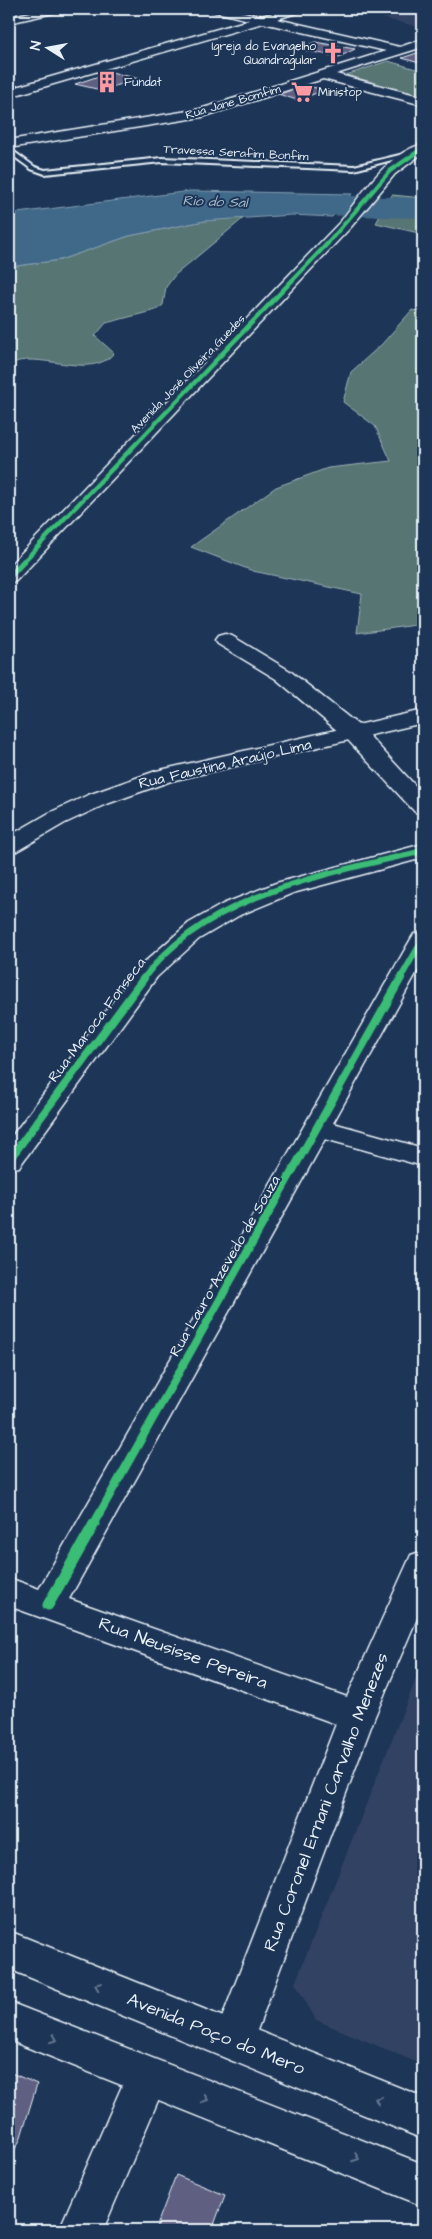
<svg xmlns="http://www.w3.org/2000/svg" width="432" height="2239" viewBox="0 0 432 2239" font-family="'Architects Daughter',sans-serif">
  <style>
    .built { fill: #314264 }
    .green { fill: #567473; stroke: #9fb2b6 }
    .water { fill: #416888; stroke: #849fb5 }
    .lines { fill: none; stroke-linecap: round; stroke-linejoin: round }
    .river { fill: #416888; fill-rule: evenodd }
    .building { fill: #5f5f81; stroke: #e8f1f8 }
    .service-casing { stroke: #e8f1f8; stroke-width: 4 }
    .minor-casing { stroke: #e8f1f8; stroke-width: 3 }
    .tertiary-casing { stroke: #e8f1f8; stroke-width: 3 }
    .secondary-casing { stroke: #e8f1f8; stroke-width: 3 }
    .service { fill: #1d3557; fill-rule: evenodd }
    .minor { fill: #1d3557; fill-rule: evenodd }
    .tertiary { fill: #1d3557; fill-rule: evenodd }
    .secondary { fill: #1d3557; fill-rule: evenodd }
    .cycleway-far4-casing { stroke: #1d3557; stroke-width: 5 }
    .cycleway-far3-casing { stroke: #1d3557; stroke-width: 6 }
    .cycleway-far2-casing { stroke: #1d3557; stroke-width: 9 }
    .cycleway-far1-casing { stroke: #1d3557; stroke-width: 11 }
    .cycleway-casing { stroke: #1d3557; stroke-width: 14 }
    .cycleway-far4 { stroke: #3abd76; stroke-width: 4 }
    .cycleway-far3 { stroke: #3abd76; stroke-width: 4.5 }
    .cycleway-far2 { stroke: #3abd76; stroke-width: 6 }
    .cycleway-far1 { stroke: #3abd76; stroke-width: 8 }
    .cycleway { stroke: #3abd76; stroke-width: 11 }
    .oneway { stroke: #64778f }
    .labels { text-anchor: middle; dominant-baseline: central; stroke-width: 4; stroke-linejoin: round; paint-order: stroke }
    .far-poi-label { font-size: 12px; fill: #e8f1f8; stroke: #1d3557; text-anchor: start }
    .far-street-label { font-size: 12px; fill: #e8f1f8; stroke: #1d3557 }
    .far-water-label { font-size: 14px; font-style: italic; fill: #aec1d1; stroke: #1d3557 }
    .street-label { font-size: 15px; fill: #e8f1f8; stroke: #1d3557 }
    .near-street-label { font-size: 18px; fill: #e8f1f8; stroke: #1d3557 }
  </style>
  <rect width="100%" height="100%" fill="#1d3557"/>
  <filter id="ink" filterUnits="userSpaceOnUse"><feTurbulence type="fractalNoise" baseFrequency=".02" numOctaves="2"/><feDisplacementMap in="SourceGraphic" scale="10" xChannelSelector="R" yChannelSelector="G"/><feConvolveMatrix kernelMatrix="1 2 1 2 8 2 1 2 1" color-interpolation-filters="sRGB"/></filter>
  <g filter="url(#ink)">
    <!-- built -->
    <path class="built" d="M401,9h22v17l-5,1 -43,-11z
      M423,1661v404l-107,-45 -21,-37z"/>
    <!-- green -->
    <path class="green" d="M388,61l35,10v25l-77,-21z
      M392,195l31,3v36l-47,-11z
      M246,216l-71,59 -9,12 -3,18 -7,5 -50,13 -11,13 19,17c-23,29 -79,-5 -105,12v-98l51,-7 69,-24 75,-15z
      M412,310l11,3v311l-66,9 5,-39 -109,-23 -62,-24 85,-60 52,-19 63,-7 -16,-35 -32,-24 8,-30 31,-28z"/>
    <!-- water -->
    <path class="water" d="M191,191l161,3 -20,23 -40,-2 -88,6 -75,15 -69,24 -51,7v-53z"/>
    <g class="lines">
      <!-- river -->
      <path class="river" d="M251,193l172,5v20l-172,-5 -12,-3 -5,-7 5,-7z"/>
    </g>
    <!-- building -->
    <path class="building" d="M315,42l40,7 -16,8 -41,-8z
      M423,51v13l-21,-6z
      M111,72l28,7 -38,11 -26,-6z
      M304,85l21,5 -28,10 -19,-6z
      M9,2072l28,12 -17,56 -11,20z
      M176,2175l49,20 -13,35h-57z"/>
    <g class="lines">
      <!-- service casing -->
      <g class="service-casing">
        <path id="service" d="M9,148l26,19 10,3 117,-12 192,8 54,-13 3,2 -57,15 -192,-8 -117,12 -14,-5 -22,-16z"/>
      </g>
      <!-- minor casing -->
      <g class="minor-casing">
        <path id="minor" d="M44,9h20l-2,2 -53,12v-6z
          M210,9h20l32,7 25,-7h18l-2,2 -26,8 123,28 23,-8v8l-87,27 87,23v8l-100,-26 -121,38 -193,31v-8l191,-31 186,-58 -123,-28 -254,74v-8l240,-69 -37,-9z
          M225,634l7,2 58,35 72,57 61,66v20l-8,-2 -69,-74 -70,-59 -58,-35 -3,-4 3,-4z
          M423,844v14l-130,35 -53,22 -41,24 -42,38 -138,190 -10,2v-29l130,-173 50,-44 34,-19 53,-21z
          M423,932v29l-90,162 90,25v18l-98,-27 -256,460 278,98 64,-142 12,-4v53l-48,112 -122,325 -6,14 -14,6 -14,-6 -6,-14 123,-317 -327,-118v-28l30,11 372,-650 3,-5z
          M147,2057l15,6 6,14 -65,153h-44l73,-167z"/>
      </g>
      <!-- tertiary casing -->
      <g class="tertiary-casing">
        <path id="tertiary" d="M423,144v9l-28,21 -44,53 -335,354 -7,2v-17l332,-345c21,-27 46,-68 82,-77z
          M423,710v13l-252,58 -67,24 -39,18 -48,28 -8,2v-17l40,-23 39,-18 68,-24z"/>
      </g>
      <!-- secondary casing -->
      <g class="secondary-casing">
        <path id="secondary" d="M9,1931l414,166v42l-414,-170z
          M9,2002l414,162v42l-414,-166z"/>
      </g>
      <!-- service -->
      <use href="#service" class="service"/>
      <!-- minor -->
      <use href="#minor" class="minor"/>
      <!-- tertiary -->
      <use href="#tertiary" class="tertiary"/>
      <!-- secondary -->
      <use href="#secondary" class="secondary"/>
      <!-- cycleway-far4 casing -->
      <g class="cycleway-far4-casing">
        <path id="cycleway-far4" d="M327,244l63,-73 33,-23"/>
      </g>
      <!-- cycleway-far3 casing -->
      <g class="cycleway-far3-casing">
        <path id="cycleway-far3" d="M23,562l305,-319"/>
      </g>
      <!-- cycleway-far2 casing -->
      <g class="cycleway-far2-casing">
        <path id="cycleway-far2" d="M9,577l15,-16
          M143,979c63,-85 184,-105 280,-128
          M400,979l23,-40"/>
      </g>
      <!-- cycleway-far1 casing -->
      <g class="cycleway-far1-casing">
        <path id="cycleway-far1" d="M9,1160l135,-182
          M93,1525l308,-547"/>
      </g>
      <!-- cycleway casing -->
      <g class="cycleway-casing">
        <path id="cycleway" d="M48,1605l46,-81"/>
      </g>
      <!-- cycleway-far4 -->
      <use href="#cycleway-far4" class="cycleway-far4"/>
      <!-- cycleway-far3 -->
      <use href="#cycleway-far3" class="cycleway-far3"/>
      <!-- cycleway-far2 -->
      <use href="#cycleway-far2" class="cycleway-far2"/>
      <!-- cycleway-far1 -->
      <use href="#cycleway-far1" class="cycleway-far1"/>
      <!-- cycleway -->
      <use href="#cycleway" class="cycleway"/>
    </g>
    <!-- one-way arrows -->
    <defs><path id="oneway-chevron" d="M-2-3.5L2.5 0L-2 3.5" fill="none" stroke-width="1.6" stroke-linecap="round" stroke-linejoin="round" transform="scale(1.25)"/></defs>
    <g class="oneway">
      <use href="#oneway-chevron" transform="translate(98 1986) rotate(-158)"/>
      <use href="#oneway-chevron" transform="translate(54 2039) rotate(22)"/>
      <use href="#oneway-chevron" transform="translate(205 2099) rotate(21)"/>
      <use href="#oneway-chevron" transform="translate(378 2100) rotate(-158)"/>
      <use href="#oneway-chevron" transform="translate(356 2158) rotate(21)"/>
    </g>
  </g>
  <!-- icons -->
  <defs>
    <g id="church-bare" transform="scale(1.725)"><path d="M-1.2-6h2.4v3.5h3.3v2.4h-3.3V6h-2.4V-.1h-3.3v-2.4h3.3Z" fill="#ff9aa2" stroke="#1d3557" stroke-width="2.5" paint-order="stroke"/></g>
    <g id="building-bare" transform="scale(1.725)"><path d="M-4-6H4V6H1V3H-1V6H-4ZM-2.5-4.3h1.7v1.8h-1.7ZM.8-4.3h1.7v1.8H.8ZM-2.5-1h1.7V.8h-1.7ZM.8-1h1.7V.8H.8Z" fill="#ff9aa2" stroke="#1d3557" stroke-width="2.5" paint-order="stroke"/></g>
    <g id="supermarket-bare" transform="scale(1.725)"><path d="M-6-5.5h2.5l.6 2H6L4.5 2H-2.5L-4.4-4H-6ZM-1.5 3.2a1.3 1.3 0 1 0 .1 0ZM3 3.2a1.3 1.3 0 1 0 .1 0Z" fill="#ff9aa2" stroke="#1d3557" stroke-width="2.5" paint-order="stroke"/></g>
  </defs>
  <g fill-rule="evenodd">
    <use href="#church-bare" x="333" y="53"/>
    <use href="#building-bare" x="107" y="82"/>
    <use href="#supermarket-bare" x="302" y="92"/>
  </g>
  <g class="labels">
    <!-- far-poi labels -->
    <g class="far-poi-label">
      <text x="316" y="46" text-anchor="end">Igreja do Evangelho<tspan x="316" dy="14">Quandragular</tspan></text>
      <text x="124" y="82">Fundat</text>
      <text x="318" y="92">Ministop</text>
    </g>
    <!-- far-street labels -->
    <g class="far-street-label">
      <text transform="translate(233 102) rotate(-16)">Rua Jane Bomfim</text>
      <text transform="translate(236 153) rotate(3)">Travessa Serafim Bonfim</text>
      <text transform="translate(188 374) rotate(-46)">Avenida José Oliveira Guedes</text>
    </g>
    <!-- far-water labels -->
    <g class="far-water-label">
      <text transform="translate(215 202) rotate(2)">Rio do Sal</text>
    </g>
    <!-- street labels -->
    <g class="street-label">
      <text transform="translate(225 764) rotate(-13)">Rua Faustina Araújo Lima</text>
      <text transform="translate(97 1020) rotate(-53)">Rua Maroca Fonseca</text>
      <text transform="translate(225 1266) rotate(-60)">Rua Lauro Azevedo de Souza</text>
    </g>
    <!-- near-street labels -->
    <g class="near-street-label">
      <text transform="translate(183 1653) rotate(20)">Rua Neusisse Pereira</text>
      <text transform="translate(326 1802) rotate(-69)">Rua Coronel Ernani Carvalho Menezes</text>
      <text transform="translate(216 2034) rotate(22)">Avenida Poço do Mero</text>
    </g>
  </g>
  <!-- margin -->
  <rect width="432" height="2239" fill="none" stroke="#1d3557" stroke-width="30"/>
  <rect x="15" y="15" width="402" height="2209" fill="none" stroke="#e8f1f8" stroke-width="2" filter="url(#ink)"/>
  <!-- north arrow -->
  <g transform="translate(48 48) rotate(281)" stroke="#1d3557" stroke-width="4" paint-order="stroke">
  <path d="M0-4L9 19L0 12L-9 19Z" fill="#e8f1f8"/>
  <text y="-8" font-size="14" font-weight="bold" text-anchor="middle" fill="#e8f1f8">N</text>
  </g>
</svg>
